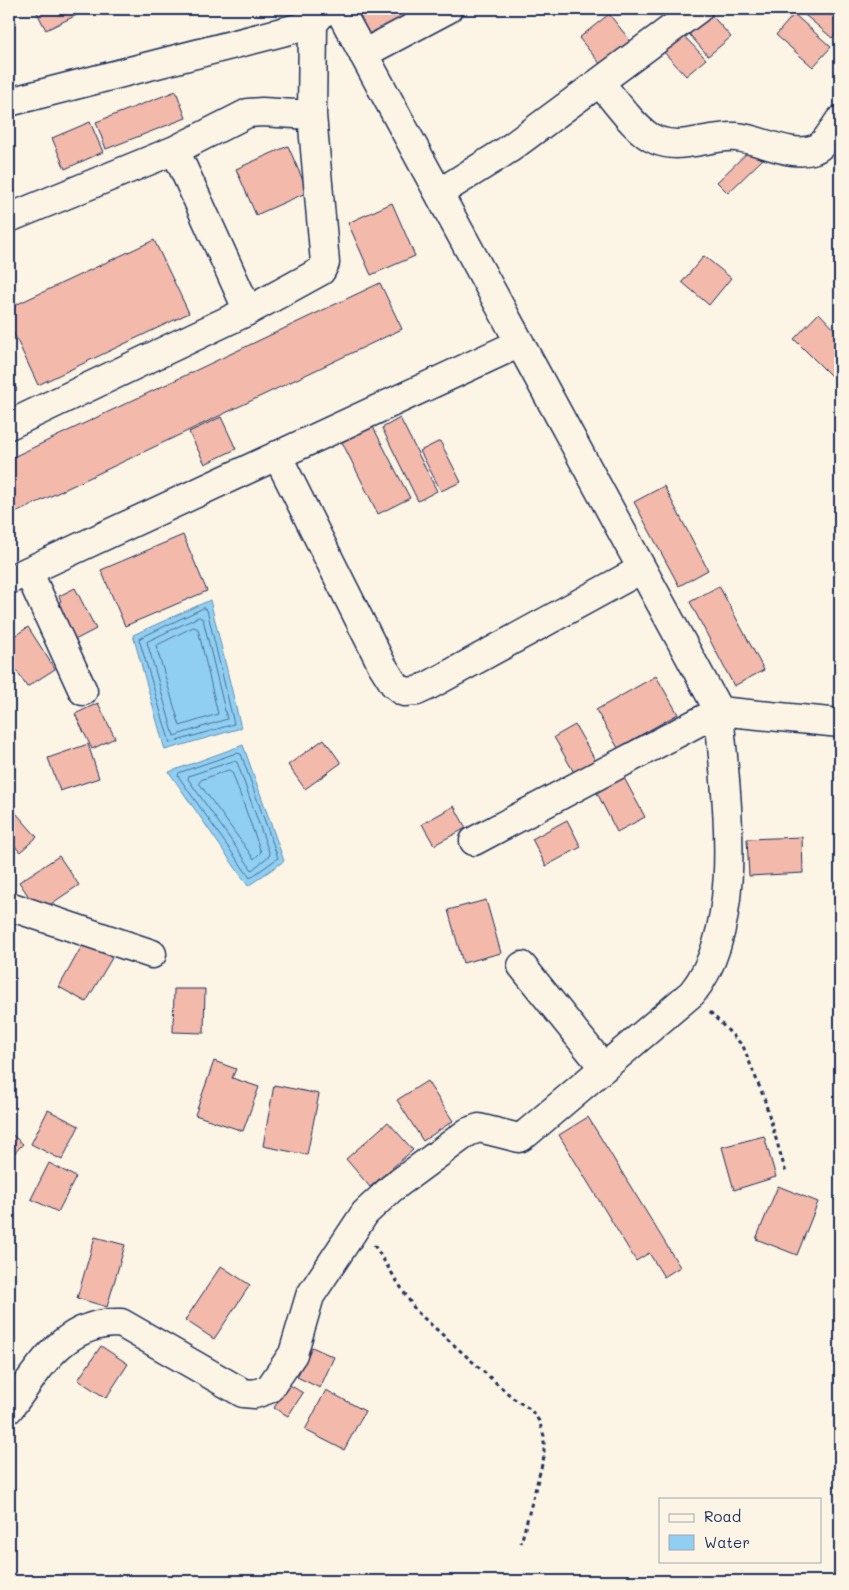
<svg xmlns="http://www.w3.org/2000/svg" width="849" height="1590" viewBox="0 0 849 1590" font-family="Mali,sans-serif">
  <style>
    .water { fill: #90cff1; stroke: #618fb6 }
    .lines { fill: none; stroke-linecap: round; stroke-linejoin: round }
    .shore { stroke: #4a6f99; stroke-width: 1 }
    .building { fill: #f3b9ab; stroke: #1b2f5e }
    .minor-casing { stroke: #1b2f5e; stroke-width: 31 }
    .path { stroke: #1b2f5e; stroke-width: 3; stroke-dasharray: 4 4; stroke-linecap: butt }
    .minor { stroke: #fcf5e5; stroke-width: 28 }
  </style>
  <rect width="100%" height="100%" fill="#fcf5e5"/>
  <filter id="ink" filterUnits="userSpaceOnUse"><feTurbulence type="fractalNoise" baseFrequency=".02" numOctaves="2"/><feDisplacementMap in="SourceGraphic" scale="10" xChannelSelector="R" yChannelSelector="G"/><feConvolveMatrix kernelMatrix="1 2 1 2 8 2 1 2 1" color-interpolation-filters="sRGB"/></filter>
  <g filter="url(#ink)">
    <!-- water -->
    <path class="water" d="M210,600l31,128 -76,22 -32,-115z
      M243,745l41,116 -36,25 -79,-114z"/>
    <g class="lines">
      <!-- shore -->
      <path class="shore" d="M204,608l3,2 27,114 -64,19 -31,-104z
        M199,617l4,2 24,100 -53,17 -27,-94z
        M194,627l4,2 20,85 -38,12 -24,-80z
        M237,753l4,1 37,104 -28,20 -72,-102 1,-3z
        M234,761l3,1 33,93 -18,15 -64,-91 1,-3z
        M229,770l3,2 29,80 -7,7 -55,-76 2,-3z"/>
    </g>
    <!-- building -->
    <path class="building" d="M35,9h54l-43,21z
      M356,9h67l-51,30z
      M798,9h37l5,4v16l-8,9z
      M707,10l24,27 -23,19 -23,-27z
      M609,14l23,29 -30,23 -23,-28z
      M794,14l37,33 -18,20 -37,-32z
      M680,32l26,27 -20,17 -25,-27z
      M176,91l10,27 -80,31 -10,-27z
      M90,122l13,30 -38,17 -13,-31z
      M288,146l20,46 -52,23 -20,-46z
      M752,148l11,11 -35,34 -11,-11z
      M392,203l23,53 -44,19 -23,-52z
      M154,240l35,73 -151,72 -29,-62v-15z
      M704,256l27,22 -22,27 -27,-23z
      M380,283l22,46 -393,187v-57z
      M819,313l21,22v34l-8,8 -38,-38z
      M9,373l8,17 -8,4z
      M221,417l15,32 -31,15 -16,-32z
      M400,418l37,73 -19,10 -36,-73z
      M373,427l37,71 -32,16 -36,-72z
      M440,441l21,41 -20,9 -21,-40z
      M664,486l44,84 -29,16 -45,-84z
      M183,535l24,56 -82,35 -24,-56z
      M719,586l45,84 -30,16 -44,-84z
      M75,588l21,41 -25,13 -18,-36 8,-5 -2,-5z
      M11,627l5,8 12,-8 27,42 -28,18 -18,-28v-30z
      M656,676l22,38 -60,34 -22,-38z
      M98,703l17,35 -23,11 -17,-35z
      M575,725l23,40 -21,13 -23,-41z
      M324,739l17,24 -36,26 -17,-24z
      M88,744l11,34 -39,13 -12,-33z
      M622,774l23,43 -28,15 -22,-43z
      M9,805l28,32 -17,15 -9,-10 -2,2z
      M454,806l12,22 -32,17 -12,-21z
      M567,820l14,27 -35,19 -14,-27z
      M802,837l1,36 -54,3 -2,-37z
      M59,856l20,29 -40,27 -20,-30z
      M486,900l15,53 -38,10 -15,-53z
      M84,942l28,16 -26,44 -27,-15z
      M174,989h31l-1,44 -31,-1z
      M214,1061l22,8 -4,9 27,9 -16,44 -48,-16z
      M427,1081l26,40 -30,20 -26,-41z
      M274,1085l45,9 -12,61 -44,-9z
      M48,1110l31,16 -17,34 -31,-16z
      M588,1117l92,150 -16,10 -15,-24 -13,8 -77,-126z
      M388,1122l25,28 -43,37 -24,-28z
      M9,1132l14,12 -14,15z
      M764,1136l12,41 -42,13 -12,-43z
      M49,1163l27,14 -18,35 -27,-13z
      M778,1186l40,16 -21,53 -41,-16z
      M95,1237l30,8 -18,62 -30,-9z
      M221,1266l29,19 -36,54 -29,-19z
      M101,1346l27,18 -22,34 -28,-18z
      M312,1347l22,10 -14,31 -23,-11z
      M288,1384l15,9 -15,23 -14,-8z
      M326,1390l39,21 -21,39 -39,-20z"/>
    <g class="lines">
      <!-- minor casing -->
      <g class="minor-casing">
        <path id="minor" d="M363,54l85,-45
          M600,83c14,16 37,50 56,57 26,11 54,-5 80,-3 25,2 54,21 79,12 9,-3 19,-21 25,-29
          M9,102l304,-78
          M175,150l73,161
          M439,193l70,-44 189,-140
          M9,218l166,-68 73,-37 14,-1 50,3
          M9,425l239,-114 73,-40 4,-8 -13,-148 1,-91 12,-15
          M277,455l105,210 12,19 10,8 13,-1 11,-5 214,-117
          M28,571l55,120
          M9,580l511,-237
          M474,841l245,-130 121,12
          M9,906l143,48
          M522,966l82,102
          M9,1409c31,-41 54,-88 112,-86l122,70 12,1 14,-5 24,-35 17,-58 55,-83 27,-25 76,-56 11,-4 40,10 8,-5 165,-140c55,-67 33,-200 27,-282l-380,-702"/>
      </g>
      <!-- path -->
      <path class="path" d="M710,1012l33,34 21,52 22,75
        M374,1245l42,66 97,87 18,12 8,11 5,15v21l-23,86"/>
      <!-- minor -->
      <use href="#minor" class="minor"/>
    </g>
  </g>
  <!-- margin -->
  <rect width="849" height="1590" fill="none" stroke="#fcf5e5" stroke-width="30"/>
  <rect x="15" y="15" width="819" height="1560" fill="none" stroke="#1b2f5e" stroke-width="2" filter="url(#ink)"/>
  <!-- legend -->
  <rect x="659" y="1498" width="162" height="65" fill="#fcf5e5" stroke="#a2a6af"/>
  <rect x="669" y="1514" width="25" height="8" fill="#fcf5e5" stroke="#a2a6af"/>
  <text x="704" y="1522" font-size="15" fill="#1b2f5e">Road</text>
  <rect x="669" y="1535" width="25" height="15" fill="#90cff1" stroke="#a2a6af"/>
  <text x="704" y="1548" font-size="15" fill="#1b2f5e">Water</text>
</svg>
